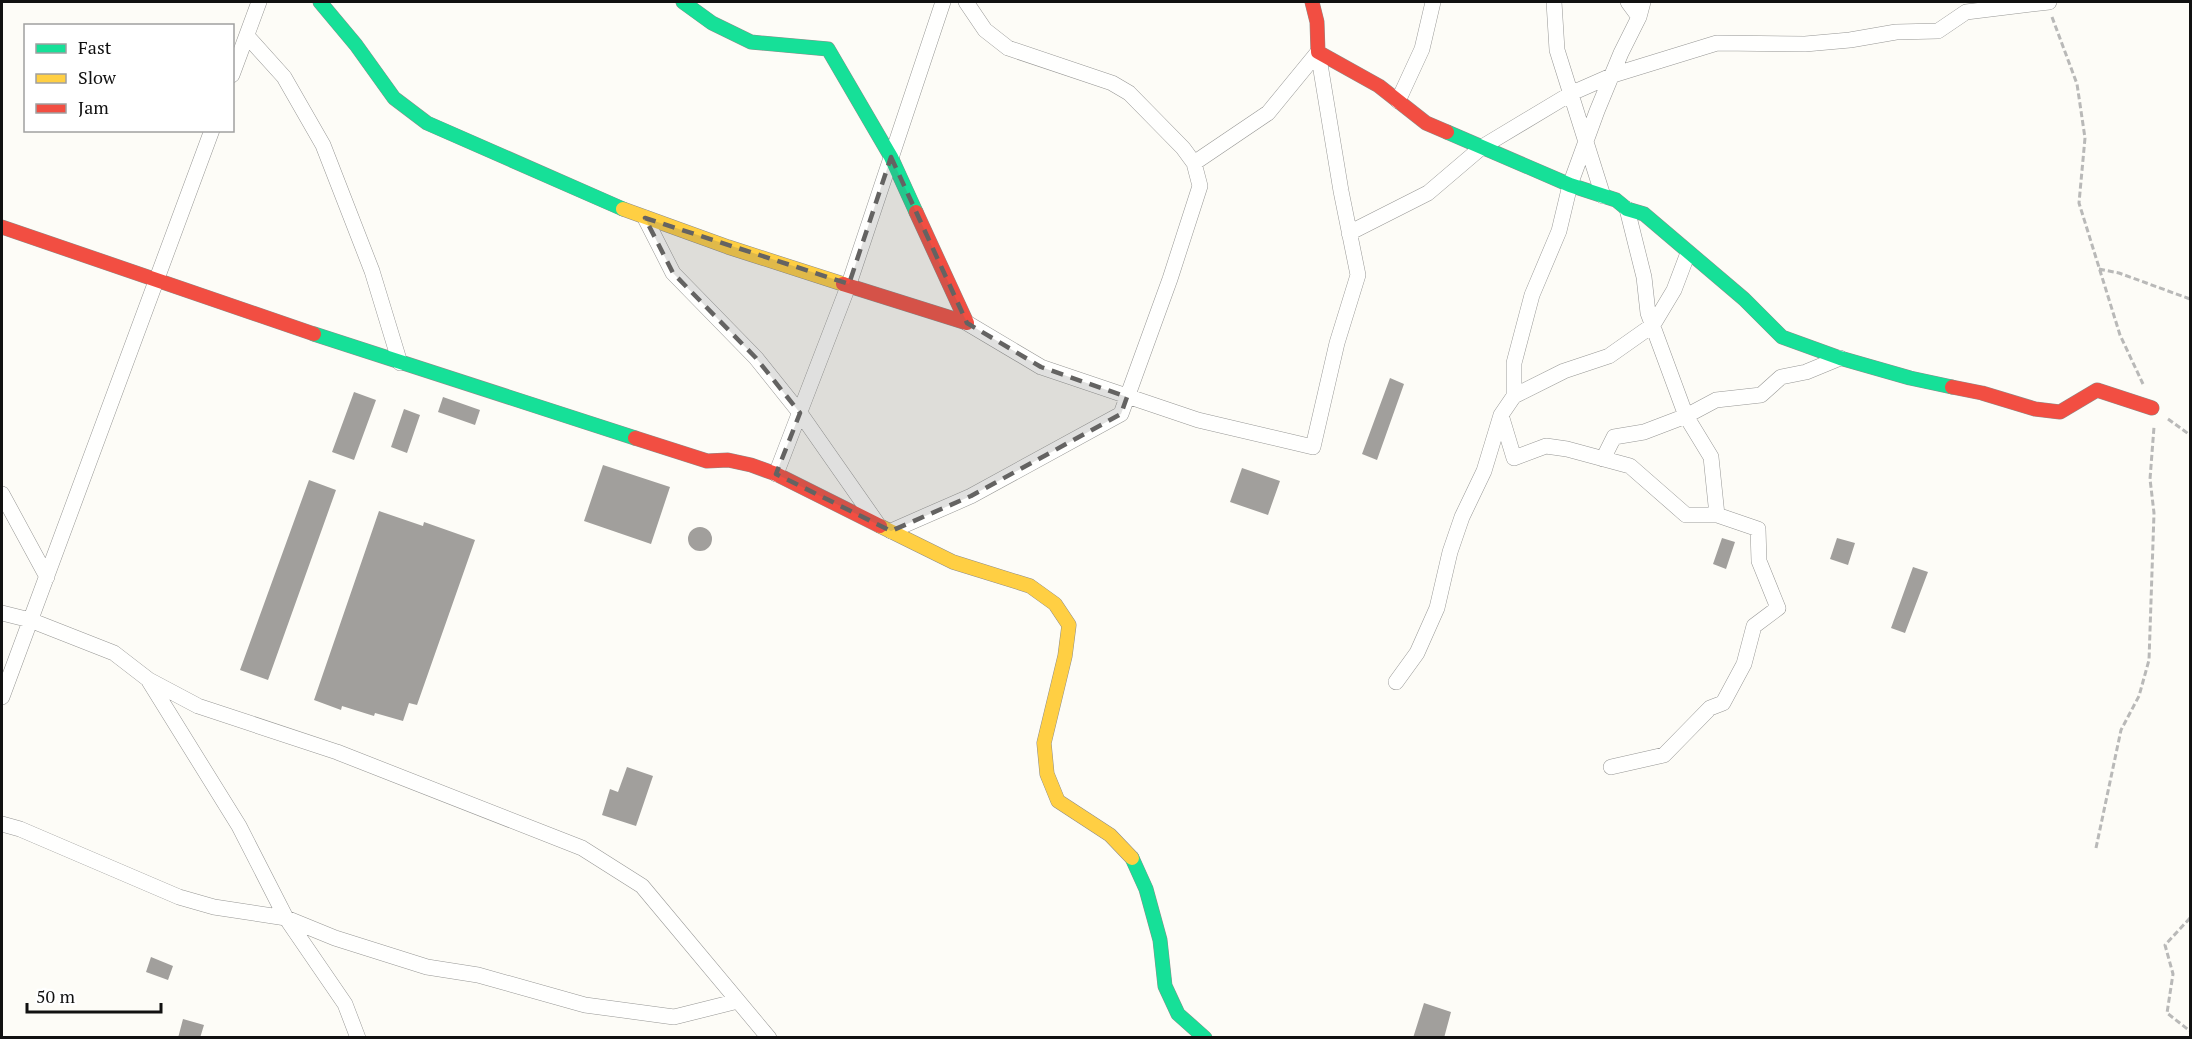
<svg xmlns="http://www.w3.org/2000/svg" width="2192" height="1039" viewBox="0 0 2192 1039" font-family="'PT Serif',serif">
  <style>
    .building { fill: #a19f9c }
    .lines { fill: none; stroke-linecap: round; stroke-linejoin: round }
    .street-casing { stroke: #979795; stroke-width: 16 }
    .fast-casing { stroke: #8e8d8b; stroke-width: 15 }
    .slow-casing { stroke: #8e8d8b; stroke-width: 15 }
    .jam-casing { stroke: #8e8d8b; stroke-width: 15 }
    .path { stroke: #b9b9b8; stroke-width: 3; stroke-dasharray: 6 3; stroke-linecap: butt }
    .street { stroke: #fffffe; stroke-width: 15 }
    .fast { stroke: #16e098; stroke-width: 14 }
    .slow { stroke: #ffcf43; stroke-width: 14 }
    .jam { stroke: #f24e42; stroke-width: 14 }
    .marked { fill: #646362; fill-opacity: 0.2; stroke: #646362; stroke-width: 4.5; stroke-dasharray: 12 8; stroke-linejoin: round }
  </style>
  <rect width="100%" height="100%" fill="#fdfcf7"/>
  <!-- building -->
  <path class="building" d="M1390,378l14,6 -27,76 -15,-6z
    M354,392l22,8 -22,60 -22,-8z
    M443,397l37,13 -5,15 -37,-13z
    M404,409l16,6 -13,38 -16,-6z
    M603,465l67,22 -19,57 -67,-23z
    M1242,468l38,13 -12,34 -38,-13z
    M309,480l27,10 -68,190 -28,-10z
    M379,511l44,15 1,-4 51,18 -58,165 -8,-2 -6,18 -28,-8 -1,3 -32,-10 -1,4 -27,-10z
    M688 539a12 12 0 1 1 24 0a12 12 0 1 1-24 0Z
    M1722,538l13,4 -9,27 -13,-5z
    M1837,538l18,5 -7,22 -18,-6z
    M1913,567l15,5 -23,61 -14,-5z
    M627,767l26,9 -17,50 -34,-11 8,-26 8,3z
    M151,957l22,9 -5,14 -22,-8z
    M1424,1003l27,9 -7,26h-31z
    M183,1019l21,6 -4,13h-22z"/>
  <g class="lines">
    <!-- street casing -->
    <g class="street-casing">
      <path id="street" d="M1554,2l3,48 46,146
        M1628,2l11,15
        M247,36l37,41 39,68 49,126 28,92
        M232,75l27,-73
        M1398,101l24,-52 11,-47
        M1194,163l74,-50 50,-61
        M645,218l28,55 83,85 44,55 77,110
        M1349,233l79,-40 54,-46 90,-54 41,-18 104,-32 88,1 45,-4 46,-8 42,-1 28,-19 83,-10
        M967,323l74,44 157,53 115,27 24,-104 21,-68 -17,-84 -23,-139
        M1514,396l50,-25 45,-15 44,-31 21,-35 14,-37
        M1501,415l13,43 32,-12 21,3 63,17 56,49h31
        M1603,459l11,-22 30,-5 42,-16 30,-16 45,-5 20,-18 25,-5 34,-14
        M776,474l73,-190 94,-282
        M2,494l45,83
        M891,531l80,-35 150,-82 49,-135 30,-93 -6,-23 -11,-15 -54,-55 -17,-10 -104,-35 -23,-18 -19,-28
        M2,613l28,7 84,33 35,27 49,26 139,46 245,96 60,38 127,152
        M149,681l90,145 47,92 59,86 13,34
        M1396,682l21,-29 20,-45 13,-56 12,-35 22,-46 17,-56 13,-19v-33l18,-68 27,-64 11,-46 27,-74 24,-58 18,-36 4,-15
        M2,697l210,-567
        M1611,767l53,-12 46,-47 13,-5 21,-39 10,-38 24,-18 -19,-47 -1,-32 -41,-14 -6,-58 -25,-41 -38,-103 -4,-36 -17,-68
        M2,824l18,5 159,68 35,10 72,11 49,20 92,29 51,8 107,30 89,12 64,-16"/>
    </g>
    <!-- fast casing -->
    <g class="fast-casing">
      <path id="fast" d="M320,2l36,43 38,53 33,25 196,86
        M683,2l29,21 39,19 77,7 63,108 25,55
        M1447,132l123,53 46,15 11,9 17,5 100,85 38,38 58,21 70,20 42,9
        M314,334l321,104
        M1132,858l14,31 14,51 5,46 13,28 27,24"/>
    </g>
    <!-- slow casing -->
    <g class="slow-casing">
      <path id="slow" d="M623,209l105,38 115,37
        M880,526l73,36 77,24 25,18 14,21 -4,31 -21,87 3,31 11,27 52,34 22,23"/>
    </g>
    <!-- jam casing -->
    <g class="jam-casing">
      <path id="jam" d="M1312,2l5,20 1,30 61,34 47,37 21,9
        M2,227l312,107
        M843,284l124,39 -51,-111
        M1952,387l30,6 53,16 25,3 37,-22 55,18
        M635,438l72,23 21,-1 23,5 25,9 104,52"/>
    </g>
    <!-- path -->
    <path class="path" d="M2052,17l25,67 8,54 -6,65 41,132 23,49
      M2099,269l20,4 71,26
      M2168,419l22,16
      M2096,848l25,-118 18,-34 10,-36 5,-147 -4,-34 4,-52
      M2190,918l-25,27 8,29 -6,39 23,18"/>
    <!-- street -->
    <use href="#street" class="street"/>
    <!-- fast -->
    <use href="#fast" class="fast"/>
    <!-- slow -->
    <use href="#slow" class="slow"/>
    <!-- jam -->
    <use href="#jam" class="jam"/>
  </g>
  <!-- marked area -->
  <path class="marked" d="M891,157l76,166 74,44 86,30 -6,17 -150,82 -80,35 -115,-57 24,-61 -44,-55 -83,-85 -28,-55 204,66z"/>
  <!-- border -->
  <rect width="2192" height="1039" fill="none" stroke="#111111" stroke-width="6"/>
  <!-- legend -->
  <rect x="24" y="24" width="210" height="108" fill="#ffffff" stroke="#a0a0a0" stroke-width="1.5"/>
  <rect x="36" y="44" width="30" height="9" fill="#16e098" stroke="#a0a0a0" stroke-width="1.5"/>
  <text x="78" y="54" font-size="18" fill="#111111">Fast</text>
  <rect x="36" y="74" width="30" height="9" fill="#ffcf43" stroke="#a0a0a0" stroke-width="1.5"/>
  <text x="78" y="84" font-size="18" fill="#111111">Slow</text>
  <rect x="36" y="104" width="30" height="9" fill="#f24e42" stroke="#a0a0a0" stroke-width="1.5"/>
  <text x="78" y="114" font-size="18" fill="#111111">Jam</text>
  <!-- scale -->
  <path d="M27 1003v9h134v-9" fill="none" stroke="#111111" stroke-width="3"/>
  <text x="36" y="1003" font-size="18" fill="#111111" stroke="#ffffff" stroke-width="4.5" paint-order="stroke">50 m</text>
</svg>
